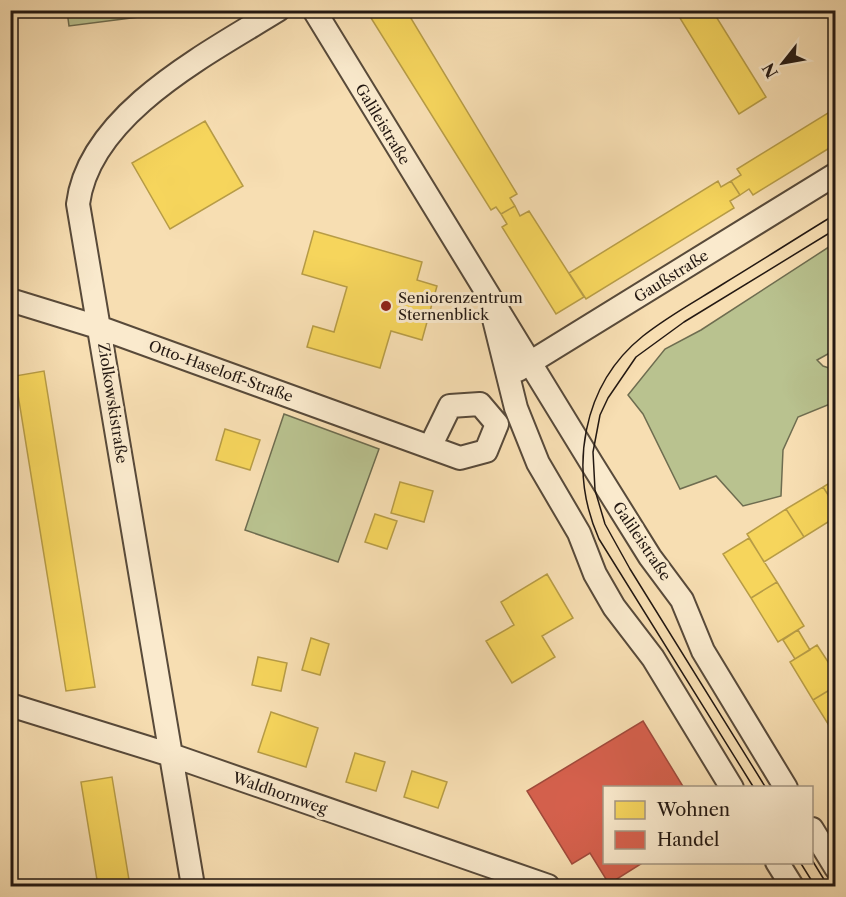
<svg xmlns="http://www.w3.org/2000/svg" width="846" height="897" viewBox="0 0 846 897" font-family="'Libre Caslon Text',serif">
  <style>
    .green { fill: #b9c28f; stroke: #6e6d50; stroke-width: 1.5 }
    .homes { fill: #f6d55c; stroke: #b79c46; stroke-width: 1.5 }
    .shops { fill: #d6604d; stroke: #a04a3b; stroke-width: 1.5 }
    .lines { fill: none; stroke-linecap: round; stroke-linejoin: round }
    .street-casing { stroke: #584a3a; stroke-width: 26 }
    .street { stroke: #faeacd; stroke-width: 22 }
    .tram { stroke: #231812; stroke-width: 1.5 }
    .poi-dot { fill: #8f2418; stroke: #faeacd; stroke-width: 2 }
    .labels { text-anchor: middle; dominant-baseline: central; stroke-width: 6; stroke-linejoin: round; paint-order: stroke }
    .street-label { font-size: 15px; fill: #231812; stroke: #faeacd }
    .poi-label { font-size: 15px; fill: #231812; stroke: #faeacd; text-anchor: start }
  </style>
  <rect width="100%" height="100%" fill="#f7deb2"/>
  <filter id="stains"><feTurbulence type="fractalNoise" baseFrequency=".00333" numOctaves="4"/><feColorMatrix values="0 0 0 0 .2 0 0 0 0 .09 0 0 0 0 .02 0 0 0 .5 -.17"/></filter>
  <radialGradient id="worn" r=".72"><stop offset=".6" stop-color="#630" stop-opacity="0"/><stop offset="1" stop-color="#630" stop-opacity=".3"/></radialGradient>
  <!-- green -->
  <path class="green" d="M161,10l1,4 -93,12 -2,-15z
    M835,243v107l-18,10 6,6 12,4v32l-37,15 -15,33 -2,46 -38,10 -27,-30 -36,13 -37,-75 -15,-19 37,-46 36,-19z
    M284,414l95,35 -41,113 -93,-32z"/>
  <!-- homes -->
  <path class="homes" d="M366,10h40l111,184 -7,4 5,8 -14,8 -5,-7 -5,3z
    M675,10h37l54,87 -27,17z
    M836,108v36l-83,51 -4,-6 -9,6 -9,-14 10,-6 -4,-6z
    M205,121l38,65 -73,43 -38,-66z
    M718,181l3,6 10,-6 9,14 -10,6 4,7 -148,91 -17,-26z
    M515,206l5,10 9,-5 55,86 -28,17 -54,-87 5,-3 -6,-10z
    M314,231l108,31 -5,18 20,6 -15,54 -31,-9 -11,37 -73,-21 6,-21 21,6 13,-45 -45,-13z
    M44,371l51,316 -29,4 -51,-315z
    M225,429l35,11 -10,30 -34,-10z
    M836,479v28l-13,-20z
    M400,482l33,9 -9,31 -33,-9z
    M823,487l13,20v10l-32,20 -18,-28z
    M786,509l18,28 -40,25 -17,-28z
    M375,514l22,7 -10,28 -22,-7z
    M749,538l28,44 -26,16 -28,-44z
    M547,574l26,44 -31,18 13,21 -43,26 -26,-42 28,-16 -13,-23z
    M777,582l27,44 -26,16 -27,-44z
    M798,630l12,20 -15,9 -12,-19z
    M311,638l18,6 -9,31 -18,-5z
    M817,645l19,29v12l-23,14 -23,-38z
    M258,657l29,6 -6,28 -29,-6z
    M836,686v49h-1l-22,-35z
    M271,712l47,16 -12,39 -48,-15z
    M355,753l30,9 -9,29 -30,-9z
    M412,771l35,11 -9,26 -34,-11z
    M112,777l18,109h-32l-17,-104z"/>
  <!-- shops -->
  <path class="shops" d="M643,721l41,67h-80v74h40l-35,22 -19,-31 -18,11 -45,-73z"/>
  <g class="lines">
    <!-- street casing -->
    <g class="street-casing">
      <path id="street" d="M314,10l278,454 58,93 32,43 21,51 83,137
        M10,300l91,28 359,130 26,-7 11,-27 -17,-20 -30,2 -20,41
        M493,315l23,93 22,55 41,70 16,41 19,33 39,51 79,130
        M518,370l318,-196
        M10,705l161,50 377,131
        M812,829l24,39
        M777,862l15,24
        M193,886l-115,-682c11,-90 129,-150 200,-194"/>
    </g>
    <!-- street -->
    <use href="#street" class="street"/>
    <!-- tram -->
    <path class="tram" d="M754,788l-155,-249c-31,-70 -17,-154 44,-203 25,-20 53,-35 80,-52 38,-23 75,-47 113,-70
      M766,788l-136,-219 -25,-45 -10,-34 -2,-38 7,-37 8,-17 28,-41 48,-35 152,-93
      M812,860l16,26
      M800,862l15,24"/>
  </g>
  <!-- markers -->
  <circle class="poi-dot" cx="386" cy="306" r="6"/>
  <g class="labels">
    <!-- street labels -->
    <g class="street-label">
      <text transform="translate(383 124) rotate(59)">Galileistraße</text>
      <text transform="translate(671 276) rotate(-32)">Gaußstraße</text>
      <text transform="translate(221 371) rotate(20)">Otto-Haseloff-Straße</text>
      <text transform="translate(113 403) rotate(81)">Ziolkowskistraße</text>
      <text transform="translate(642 541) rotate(56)">Galileistraße</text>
      <text transform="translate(280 793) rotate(19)">Waldhornweg</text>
    </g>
    <!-- poi labels -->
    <g class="poi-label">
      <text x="398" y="297">Seniorenzentrum<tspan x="398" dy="17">Sternenblick</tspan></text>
    </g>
  </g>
  <!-- margin -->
  <rect width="846" height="897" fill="none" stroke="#f7deb2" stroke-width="36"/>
  <rect x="12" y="12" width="822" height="873" fill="none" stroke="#231812" stroke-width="3"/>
  <rect x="18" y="18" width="810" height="861" fill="none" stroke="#231812" stroke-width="1.5"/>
  <!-- legend -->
  <rect x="603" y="786" width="210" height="78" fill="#faeacd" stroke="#a49682" stroke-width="1.5"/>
  <rect x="615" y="801" width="30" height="18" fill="#f6d55c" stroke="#a49682" stroke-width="1.5"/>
  <text x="657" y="816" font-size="18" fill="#231812">Wohnen</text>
  <rect x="615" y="831" width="30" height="18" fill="#d6604d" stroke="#a49682" stroke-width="1.5"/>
  <text x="657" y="846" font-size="18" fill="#231812">Handel</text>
  <!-- north arrow -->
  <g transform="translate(783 63) rotate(239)" stroke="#faeacd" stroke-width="4.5" paint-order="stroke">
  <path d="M0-4.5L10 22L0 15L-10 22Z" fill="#231812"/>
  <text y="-9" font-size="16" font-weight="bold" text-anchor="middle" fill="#231812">N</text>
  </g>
  <rect width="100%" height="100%" filter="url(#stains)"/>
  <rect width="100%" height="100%" fill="url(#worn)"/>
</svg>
